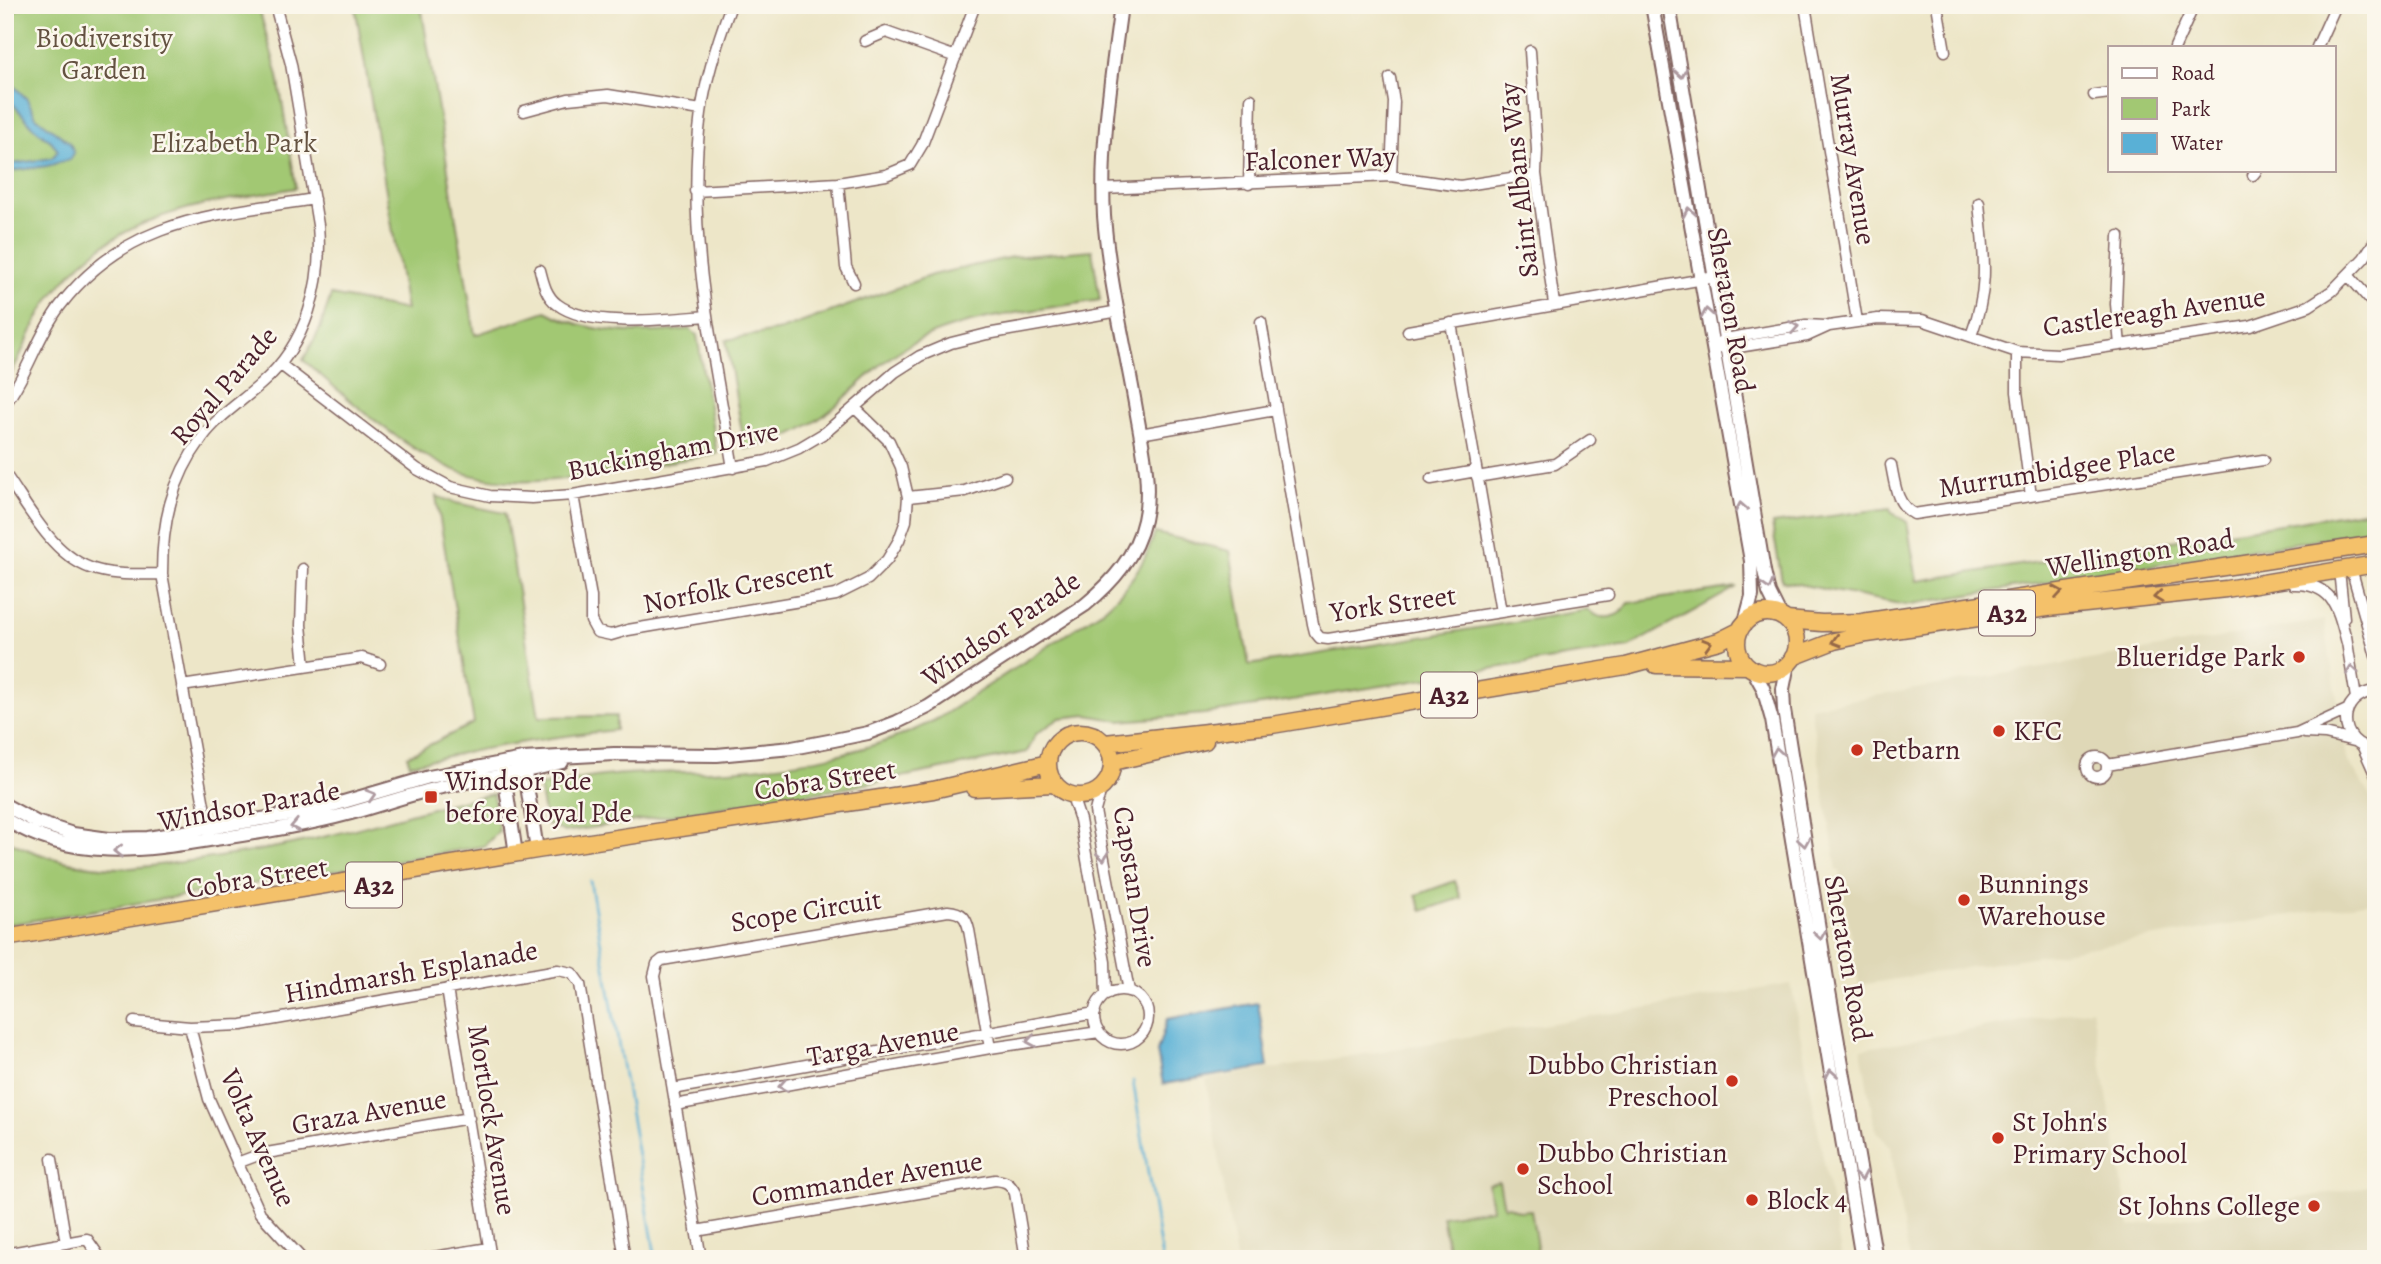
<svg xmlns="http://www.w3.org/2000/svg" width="2381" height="1264" viewBox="0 0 2381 1264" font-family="Alegreya,serif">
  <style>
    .built { fill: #dfd8b7 }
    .green { fill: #a2c873; stroke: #76744f; stroke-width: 2 }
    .water { fill: #59b0d6; stroke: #526880; stroke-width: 2 }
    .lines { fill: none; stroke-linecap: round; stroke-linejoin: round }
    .stream { stroke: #59b0d6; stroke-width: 2.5 }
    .minor-casing { stroke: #836562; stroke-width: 13 }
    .tertiary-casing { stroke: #836562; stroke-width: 16 }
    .trunk-casing { stroke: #836562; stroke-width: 19 }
    .minor { stroke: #fff; stroke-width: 10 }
    .tertiary { stroke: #fff; stroke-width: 12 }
    .trunk { stroke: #f4c16a; stroke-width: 16 }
    .oneway { stroke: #ae9aa0 }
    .oneway2 { stroke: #966847 }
    .poi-dot { fill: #c8321e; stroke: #fbf7ec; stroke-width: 2.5 }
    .labels { text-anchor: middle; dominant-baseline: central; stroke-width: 5; stroke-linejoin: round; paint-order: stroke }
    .shield { fill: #fbf7ec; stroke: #7f6065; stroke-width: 2 }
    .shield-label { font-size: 26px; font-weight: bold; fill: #4a1f2b }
    .park-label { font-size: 28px; fill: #645241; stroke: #fbf7ec }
    .street-label { font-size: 28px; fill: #4a1f2b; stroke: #fbf7ec }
    .poi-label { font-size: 28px; fill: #4a1f2b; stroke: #fbf7ec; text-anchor: start }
  </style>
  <rect width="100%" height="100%" fill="#fbf7ec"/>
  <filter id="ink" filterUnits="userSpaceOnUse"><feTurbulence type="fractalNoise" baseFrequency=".0143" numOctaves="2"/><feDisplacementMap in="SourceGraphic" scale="14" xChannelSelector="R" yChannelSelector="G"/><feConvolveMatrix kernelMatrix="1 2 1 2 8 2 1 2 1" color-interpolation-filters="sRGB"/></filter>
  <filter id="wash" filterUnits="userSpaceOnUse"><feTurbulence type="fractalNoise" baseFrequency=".00686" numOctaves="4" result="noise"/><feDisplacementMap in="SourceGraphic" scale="28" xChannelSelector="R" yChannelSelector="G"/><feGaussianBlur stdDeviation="1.57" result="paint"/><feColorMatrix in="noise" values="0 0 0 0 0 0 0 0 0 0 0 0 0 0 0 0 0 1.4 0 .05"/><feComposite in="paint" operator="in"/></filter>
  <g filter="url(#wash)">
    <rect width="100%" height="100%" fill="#ede6c8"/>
    <!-- built -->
    <path class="built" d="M2324,620l23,139 29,47v95l-517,84 -19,-114 -3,-1 -27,-163z
      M1791,984l51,275h-606l-30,-179z
      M2092,1009l38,218 246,-42v74h-467l-19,-113 -15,-17 -14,-80z"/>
    <!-- green -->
    <path class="green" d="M28,5h230l20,71 18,112c-98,17 -187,24 -249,115 -17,25 -25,55 -42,80v-368z
      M355,5h66l54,330 71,-24c42,23 97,24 143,18l8,6 20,119c-35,6 -70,12 -105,18 -62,10 -125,20 -182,-14 -46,-26 -87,-64 -127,-98l17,-31 11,-34 75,15z
      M1092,250l8,50c-59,10 -140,16 -191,45 -34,20 -50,42 -78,65 -25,20 -54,33 -86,39l-19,-109 55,-10 151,-55 80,-18z
      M436,496l20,7 49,10 34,204 77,-1v14c-70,7 -138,19 -206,34l-3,-8 67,-33z
      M1890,508l1,4 16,10 10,59 459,-72v21l-471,75 -123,-24 -10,-57z
      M1155,533l75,18 19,114 339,-55c14,12 31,9 41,-7l108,-16 -108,60 -425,67 -84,7 -33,-6 -27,3 -24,16 -9,18 -181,36 -281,44 -19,-8 -7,-38c25,-4 50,-9 75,-11 32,-3 64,-2 96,-4 78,-4 160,-16 229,-53l164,-108c25,-22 42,-46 52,-77z
      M493,794l6,37 -15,15 -479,79v-86c40,21 82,30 126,29 65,-7 133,-16 196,-32 56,-13 110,-32 166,-42z
      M1455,881l6,17 -39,13 -6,-16z
      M1499,1182l5,25 5,-1 10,5 12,-1 8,49h-89l-8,-43 50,-7 -4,-25z"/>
    <!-- water -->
    <path class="water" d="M5,72l6,11 16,16 9,18 29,22 5,4 4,10 -3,6 -24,7 -42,6v-7l47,-7 6,-7 -6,-9 -18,-14 -22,-25 -7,-16z
      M1258,1003l10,64 -105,17 -6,-32 10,-33z"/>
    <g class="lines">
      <!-- stream -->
      <path class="stream" d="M590,881l66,378
        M1133,1081l29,178"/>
    </g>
  </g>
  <g filter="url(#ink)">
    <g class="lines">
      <!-- minor casing -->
      <g class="minor-casing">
        <path id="minor" d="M731,5c-13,35 -25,71 -30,108 -16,120 12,237 32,355
          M1805,5l52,316
          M1937,5l8,46
          M865,41l21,-9 70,25
          M2175,47l19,-42
          M2317,47l19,-42
          M1530,51l7,99 -1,24 18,130
          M1390,78l4,24 -3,74
          M2094,95l16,-2
          M524,111l44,-12 40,-4 93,15
          M2253,175l4,-5
          M838,183l8,84 8,16
          M1249,184l2,-85
          M1104,189l287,-13 69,10 76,-12
          M695,191l143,-8 48,-8 24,-10 12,-20 53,-140
          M2119,236l-3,68 4,41
          M540,270c3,12 6,26 17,34 32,25 111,15 150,12
          M2349,276l27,31
          M1261,322l52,302 2,8 5,6 8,1 173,-27 -50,-289
          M1408,331l307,-54
          M1971,336c19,-51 13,-80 8,-133
          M1720,342l5,-3 81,-14 19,1
          M1713,346l13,3 81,-13 22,-10 49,-7 44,1 95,32 41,2 192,-28 59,-20 23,-15 32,-33 12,-19
          M2017,352v40l14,104
          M281,365l136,104 33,18 40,9 42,2 41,-3 194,-34 32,-13 27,-16 69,-60 25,-16 31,-13 36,-9 132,-23
          M5,404c23,-30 32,-68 55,-98 67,-88 154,-91 254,-107
          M1140,434l135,-24
          M1891,465c4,19 5,40 23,49l349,-54
          M5,474c24,34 49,85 92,96 22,6 44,4 65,4
          M1477,477l78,-13 35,-24
          M1431,479l45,-8
          M573,495l18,102v24l6,11 14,3 17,-5 208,-35 32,-16 19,-19 12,-20 7,-19 2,-24 -7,-30 -12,-26 -34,-33
          M908,497l57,-6 40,-14
          M2351,568l25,88
          M303,569l-2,56 4,41
          M2339,570l5,48
          M2293,584c41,-1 45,25 54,59
          M1501,612l107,-17
          M2374,630l-2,-29 4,-14
          M2346,636l10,62
          M182,686l180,-28 18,6
          M2376,691c-40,3 -40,55 0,58
          M2304,733l21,1 29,7
          M2363,747l13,29
          M2087 767a10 10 0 1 1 20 0a10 10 0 1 1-20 0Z
          M2107,765l190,-32 50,-23
          M1101,789l-6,22 34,180
          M1072,796l8,24 25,142 1,33
          M209,833l-47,-259c0,-50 9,-94 40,-136 15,-21 39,-36 59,-54 46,-40 62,-100 57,-159l-27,-161 -16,-59
          M447,989l44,270
          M1094 1017a27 27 0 1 1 54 0a27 27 0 1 1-54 0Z
          M134,1022l56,5 52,-2 316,-55 14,3 8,11 45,275
          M190,1027l19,72 51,114 42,46
          M673,1089l422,-76
          M675,1105l315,-57 109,-16
          M52,1159l14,84
          M237,1163l24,-9 208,-36
          M696,1231l299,-51c11,1 15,3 20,13l11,66
          M5,1254l82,-15 14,20
          M422,1259l67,-11
          M701,1259l-47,-283 3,-12 5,-4 286,-49c14,1 18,6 21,19l21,118"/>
      </g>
      <!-- tertiary casing -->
      <g class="tertiary-casing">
        <path id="tertiary" d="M1652,5l99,556 1,35 -7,26
          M1669,5l95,566 5,22 11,22
          M1788,664l-5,25 1,21 44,275 48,274
          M1753,670l10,18 9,32 90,539
          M524,766l13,84
          M503,768l13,86
          M5,805l31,17 37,12 36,5 39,-1 168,-28 113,-33 94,-18 91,-5 103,1 75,-7 42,-8 34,-7 29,-11 31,-15 157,-102c28,-23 51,-49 59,-85 8,-36 -2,-75 -8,-111 -11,-64 -27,-128 -32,-193 -4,-71 8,-141 17,-211
          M5,819c69,43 136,32 211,20 45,-7 91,-14 135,-26 29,-8 57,-18 87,-25 41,-10 83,-14 124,-26"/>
      </g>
      <!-- trunk casing -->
      <g class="trunk-casing">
        <path id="trunk" d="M1737 643a30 30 0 1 1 60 0a30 30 0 1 1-60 0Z
          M1787,620l35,3 40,-1 514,-78
          M1793,657l41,-16 33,-7 181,-26 178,-19 150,-25
          M1656,665l92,1
          M1048 764a32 32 0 1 1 64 0a32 32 0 1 1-64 0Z
          M1105,743l167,-18 354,-59 93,-25 20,-10
          M1113,762l92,-21
          M974,788l80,-4
          M5,938l532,-88 396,-60 115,-27"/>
      </g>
      <!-- minor -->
      <use href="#minor" class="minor"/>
      <!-- tertiary -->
      <use href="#tertiary" class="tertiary"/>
      <!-- trunk -->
      <use href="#trunk" class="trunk"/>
    </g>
    <!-- one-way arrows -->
    <defs><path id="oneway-chevron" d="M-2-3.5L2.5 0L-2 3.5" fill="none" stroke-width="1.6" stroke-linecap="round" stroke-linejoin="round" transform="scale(1.75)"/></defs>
    <g class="oneway">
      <use href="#oneway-chevron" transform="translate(1681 73) rotate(81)"/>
      <use href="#oneway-chevron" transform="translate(1689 212) rotate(-100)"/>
      <use href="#oneway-chevron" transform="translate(1707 313) rotate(-100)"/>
      <use href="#oneway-chevron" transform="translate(1794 327) rotate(-10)"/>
      <use href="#oneway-chevron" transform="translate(1741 507) rotate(-100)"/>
      <use href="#oneway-chevron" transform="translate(1768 585) rotate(74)"/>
      <use href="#oneway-chevron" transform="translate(2352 670) rotate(-98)"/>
      <use href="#oneway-chevron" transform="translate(1777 752) rotate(-99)"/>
      <use href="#oneway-chevron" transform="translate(371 795) rotate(-17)"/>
      <use href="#oneway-chevron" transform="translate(295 826) rotate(169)"/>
      <use href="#oneway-chevron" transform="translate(1804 842) rotate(81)"/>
      <use href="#oneway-chevron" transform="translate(118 851) rotate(-179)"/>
      <use href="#oneway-chevron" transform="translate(1103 856) rotate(80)"/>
      <use href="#oneway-chevron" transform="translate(1820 935) rotate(81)"/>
      <use href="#oneway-chevron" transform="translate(1031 1041) rotate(171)"/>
      <use href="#oneway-chevron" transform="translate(1831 1074) rotate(-100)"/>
      <use href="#oneway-chevron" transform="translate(783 1086) rotate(170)"/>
      <use href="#oneway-chevron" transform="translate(1861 1176) rotate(80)"/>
    </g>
    <g class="oneway2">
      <use href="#oneway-chevron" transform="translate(2058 592) rotate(-9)"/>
      <use href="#oneway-chevron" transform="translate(2158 597) rotate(173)"/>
      <use href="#oneway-chevron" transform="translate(1836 641) rotate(164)"/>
      <use href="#oneway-chevron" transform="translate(1707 644) rotate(-16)"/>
    </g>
  </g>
  <!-- markers -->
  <g class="poi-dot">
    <circle cx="2299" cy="657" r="7"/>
    <circle cx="1999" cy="731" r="7"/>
    <circle cx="1857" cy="750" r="7"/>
    <rect x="424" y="790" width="14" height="14" rx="3.5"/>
    <circle cx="1964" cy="900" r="7"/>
    <circle cx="1732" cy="1081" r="7"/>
    <circle cx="1998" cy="1138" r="7"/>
    <circle cx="1523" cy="1169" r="7"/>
    <circle cx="1752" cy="1200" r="7"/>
    <circle cx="2314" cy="1206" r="7"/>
  </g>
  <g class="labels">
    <!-- shield labels -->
    <g class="shield">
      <rect x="1979" y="590.5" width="56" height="45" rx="5"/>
      <rect x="1421" y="672.5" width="56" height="45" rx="5"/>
      <rect x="346" y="862.5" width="56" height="45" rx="5"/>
    </g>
    <g class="shield-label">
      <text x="2007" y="613">A32</text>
      <text x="1449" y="695">A32</text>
      <text x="374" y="885">A32</text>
    </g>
    <!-- park labels -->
    <g class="park-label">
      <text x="104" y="38">Biodiversity<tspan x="104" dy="32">Garden</tspan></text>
      <text x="234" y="143">Elizabeth Park</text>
    </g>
    <!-- street labels -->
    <g class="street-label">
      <text transform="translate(1320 159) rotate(-2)">Falconer Way</text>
      <text transform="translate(1853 159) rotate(81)">Murray Avenue</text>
      <text transform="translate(1519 180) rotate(-96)">Saint Albans Way</text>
      <text transform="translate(1731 310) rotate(80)">Sheraton Road</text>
      <text transform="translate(2154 312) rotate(-8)">Castlereagh Avenue</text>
      <text transform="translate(224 386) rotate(-49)">Royal Parade</text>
      <text transform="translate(673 451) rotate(-11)">Buckingham Drive</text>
      <text transform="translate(2057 470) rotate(-9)">Murrumbidgee Place</text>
      <text transform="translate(2140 553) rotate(-9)">Wellington Road</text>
      <text transform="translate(738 586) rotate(-11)">Norfolk Crescent</text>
      <text transform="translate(1393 604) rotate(-8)">York Street</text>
      <text transform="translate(1001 629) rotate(-34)">Windsor Parade</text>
      <text transform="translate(825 780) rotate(-9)">Cobra Street</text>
      <text transform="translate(249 806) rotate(-10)">Windsor Parade</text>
      <text transform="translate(257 878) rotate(-9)">Cobra Street</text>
      <text transform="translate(1135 887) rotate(81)">Capstan Drive</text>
      <text transform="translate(806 911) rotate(-9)">Scope Circuit</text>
      <text transform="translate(1848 958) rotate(80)">Sheraton Road</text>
      <text transform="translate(411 972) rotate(-10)">Hindmarsh Esplanade</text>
      <text transform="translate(883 1044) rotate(-10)">Targa Avenue</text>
      <text transform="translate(369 1112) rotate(-10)">Graza Avenue</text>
      <text transform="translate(492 1120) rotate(81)">Mortlock Avenue</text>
      <text transform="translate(258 1138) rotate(66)">Volta Avenue</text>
      <text transform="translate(867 1179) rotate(-9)">Commander Avenue</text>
    </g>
    <!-- poi labels -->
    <g class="poi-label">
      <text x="2285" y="657" text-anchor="end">Blueridge Park</text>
      <text x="2013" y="731">KFC</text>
      <text x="1871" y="750">Petbarn</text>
      <text x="445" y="781">Windsor Pde<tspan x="445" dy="32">before Royal Pde</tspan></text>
      <text x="1978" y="884">Bunnings<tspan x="1978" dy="32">Warehouse</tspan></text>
      <text x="1718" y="1065" text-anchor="end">Dubbo Christian<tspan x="1718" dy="32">Preschool</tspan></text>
      <text x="2012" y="1122">St John's<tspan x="2012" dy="32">Primary School</tspan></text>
      <text x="1537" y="1153">Dubbo Christian<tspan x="1537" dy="32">School</tspan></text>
      <text x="1766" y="1200">Block 4</text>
      <text x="2300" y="1206" text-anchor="end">St Johns College</text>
    </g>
  </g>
  <!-- margin -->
  <rect width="2381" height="1264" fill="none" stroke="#fbf7ec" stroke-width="28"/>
  <!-- legend -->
  <rect x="2108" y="46" width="228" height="126" fill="#fbf7ec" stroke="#b4a19f" stroke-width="2"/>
  <rect x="2122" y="68" width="35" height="10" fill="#ffffff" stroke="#b4a19f" stroke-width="2"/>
  <text x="2171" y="80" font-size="21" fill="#4a1f2b">Road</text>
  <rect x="2122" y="98" width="35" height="21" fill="#a2c873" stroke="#b4a19f" stroke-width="2"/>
  <text x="2171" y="116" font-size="21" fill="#4a1f2b">Park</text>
  <rect x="2122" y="133" width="35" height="21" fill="#59b0d6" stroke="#b4a19f" stroke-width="2"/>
  <text x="2171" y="150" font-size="21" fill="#4a1f2b">Water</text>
</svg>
